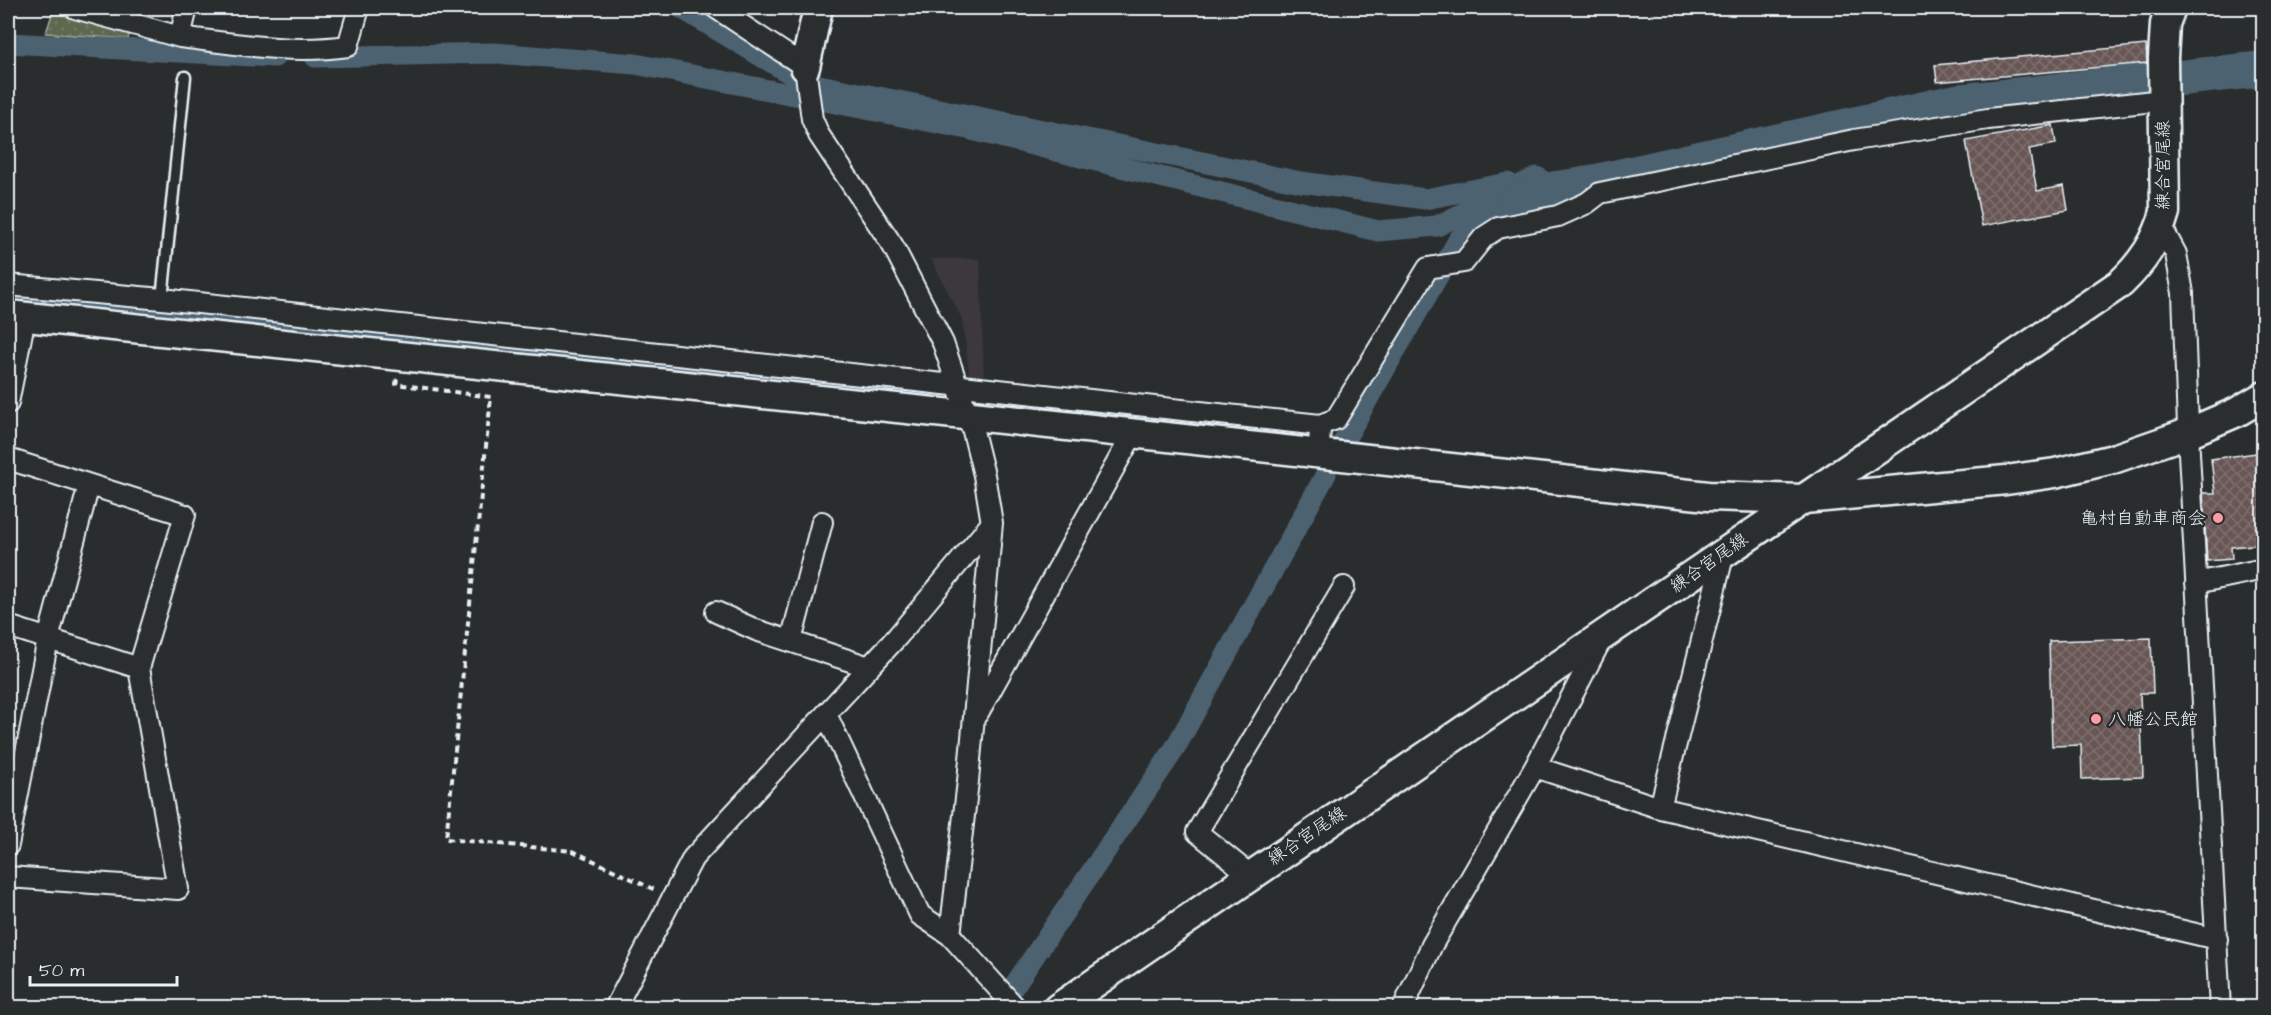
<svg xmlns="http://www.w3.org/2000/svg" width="2271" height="1015" viewBox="0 0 2271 1015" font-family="'Architects Daughter','Klee One',sans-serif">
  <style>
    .built { fill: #3d393a }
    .grass { fill: url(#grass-dots); stroke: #a3aca4; stroke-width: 1.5 }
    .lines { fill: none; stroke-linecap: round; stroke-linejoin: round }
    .canal { stroke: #4d6270; stroke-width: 21 }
    .river { stroke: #4d6270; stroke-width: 36 }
    .building { fill: url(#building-cross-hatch); stroke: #e8f1f8; stroke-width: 1.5 }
    .lane-casing { stroke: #e8f1f8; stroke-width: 15 }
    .street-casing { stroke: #e8f1f8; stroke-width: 24 }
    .secondary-casing { stroke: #e8f1f8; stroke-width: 33 }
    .path { stroke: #e8f1f8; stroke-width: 4; stroke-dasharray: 6 4.5; stroke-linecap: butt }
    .lane { stroke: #2a2d2e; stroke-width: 10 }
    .street { stroke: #2a2d2e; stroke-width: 20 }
    .secondary { stroke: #2a2d2e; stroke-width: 28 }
    .poi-dot { fill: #ff9aa2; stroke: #2a2d2e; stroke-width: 2 }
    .labels { text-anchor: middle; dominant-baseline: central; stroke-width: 5; stroke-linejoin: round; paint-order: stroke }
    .street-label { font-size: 18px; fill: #e8f1f8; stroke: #2a2d2e }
    .poi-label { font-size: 18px; fill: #e8f1f8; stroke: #2a2d2e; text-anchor: end }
  </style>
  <defs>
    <pattern id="grass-dots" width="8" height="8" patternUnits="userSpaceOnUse" patternTransform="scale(1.5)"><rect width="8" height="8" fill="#5e684f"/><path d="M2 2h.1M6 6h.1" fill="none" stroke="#757e69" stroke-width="1.8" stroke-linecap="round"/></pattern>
    <pattern id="building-cross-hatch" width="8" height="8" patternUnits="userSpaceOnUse" patternTransform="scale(1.5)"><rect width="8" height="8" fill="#685655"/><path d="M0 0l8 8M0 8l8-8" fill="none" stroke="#7e6f6e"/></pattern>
  </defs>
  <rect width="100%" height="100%" fill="#2a2d2e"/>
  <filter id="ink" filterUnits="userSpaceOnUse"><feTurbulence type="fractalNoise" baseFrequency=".0167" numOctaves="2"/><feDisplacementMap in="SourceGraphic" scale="12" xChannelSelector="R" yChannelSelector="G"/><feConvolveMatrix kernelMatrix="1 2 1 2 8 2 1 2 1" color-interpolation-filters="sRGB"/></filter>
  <g filter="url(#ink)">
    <!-- built -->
    <path class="built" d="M931,259h49l4,119 -14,-1 -8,-58z"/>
    <!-- grass -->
    <path class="grass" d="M54,8l76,22 -2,9 -82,-6z"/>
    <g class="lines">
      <!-- canal -->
      <path class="canal" d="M681,8l123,74 497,100 124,17 83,-16
        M8,43l267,14
        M315,57l179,-4 141,11 333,65 410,102 59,-5 100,-49 18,12
        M8,296l915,96
        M1006,401l120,13
        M1344,441l115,-202 56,-37
        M999,1008l175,-258 152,-276"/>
      <!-- river -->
      <path class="river" d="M1515,202l40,-13 23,-3 378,-84 308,-33"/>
    </g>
    <!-- building -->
    <path class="building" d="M2146,45l1,18 -210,19 -2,-17z
      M2053,125l3,19 -27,5 8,42 27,-5 4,24 -86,16 -16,-85z
      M2264,452v92l-33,3 1,12 -25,2 -4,-68h12l-4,-34z
      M2151,638l2,55h-13l3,84 -61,2 -1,-34 -29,1 -3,-105z"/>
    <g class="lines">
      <!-- lane casing -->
      <g class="lane-casing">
        <path id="lane" d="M162,299l23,-222"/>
      </g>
      <!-- street casing -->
      <g class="street-casing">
        <path id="street" d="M75,8l105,29 7,-29
          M716,8l89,59 7,52 7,16 74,111 50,97 30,88 11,44 8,48 -24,258 -18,154
          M180,37c56,7 112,17 168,9l11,-38
          M2161,226l15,28 7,39 6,160 31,555
          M8,285l154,14 1158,126 -1,27
          M8,403l17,-86
          M1320,425l16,-6 92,-151 36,-6 20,-25 14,-9 60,-12 29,-13 13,-10 254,-53 134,-21 175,-19
          M8,459l177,56 -46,153 39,221 -170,-12
          M2196,583l68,-14
          M716,612l40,18 113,37
          M8,626l131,42
          M791,641l31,-119
          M978,713l156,-281
          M826,714l94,201 30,20 66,73
          M1535,767l125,41 557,131
          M1660,808l64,-256
          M8,845l40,-206 41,-154
          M1250,875l-53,-43 147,-245
          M615,1008l78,-150 204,-221 95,-114
          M1403,1008l29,-63 103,-178 67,-129"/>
      </g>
      <!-- secondary casing -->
      <g class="secondary-casing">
        <path id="secondary" d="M805,67l13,-59
          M8,315c566,61 1134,116 1700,181l96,3 202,-19 49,-7 58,-14 75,-26 49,-21 27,-16
          M1058,1008c353,-243 709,-484 1063,-725 22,-21 36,-42 44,-71l-2,-154 2,-34 6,-16"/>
      </g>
      <!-- path -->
      <path class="path" d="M397,379l-1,5 95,13 -45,442 127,12 82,39"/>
      <!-- lane -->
      <use href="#lane" class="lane"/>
      <!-- street -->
      <use href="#street" class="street"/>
      <!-- secondary -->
      <use href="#secondary" class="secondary"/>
    </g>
  </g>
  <!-- markers -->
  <g class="poi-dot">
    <circle cx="2218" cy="518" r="6"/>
    <circle cx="2096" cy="719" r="6"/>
  </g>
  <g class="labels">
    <!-- street labels -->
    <g class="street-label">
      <text transform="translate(2163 165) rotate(-90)">練合宮尾線</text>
      <text transform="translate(1709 563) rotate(-35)">練合宮尾線</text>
      <text transform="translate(1307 836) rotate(-34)">練合宮尾線</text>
    </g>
    <!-- poi labels -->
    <g class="poi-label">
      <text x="2206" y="518">亀村自動車商会</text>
      <text x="2108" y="719" text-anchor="start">八幡公民館</text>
    </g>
  </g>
  <!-- margin -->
  <rect width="2271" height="1015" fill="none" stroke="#2a2d2e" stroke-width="30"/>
  <rect x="15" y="15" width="2241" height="985" fill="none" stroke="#e8f1f8" stroke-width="2" filter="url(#ink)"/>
  <!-- scale -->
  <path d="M30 976v9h147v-9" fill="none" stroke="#e8f1f8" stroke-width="3"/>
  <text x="39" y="976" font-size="18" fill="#e8f1f8" stroke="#2a2d2e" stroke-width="4.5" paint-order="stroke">50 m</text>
</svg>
